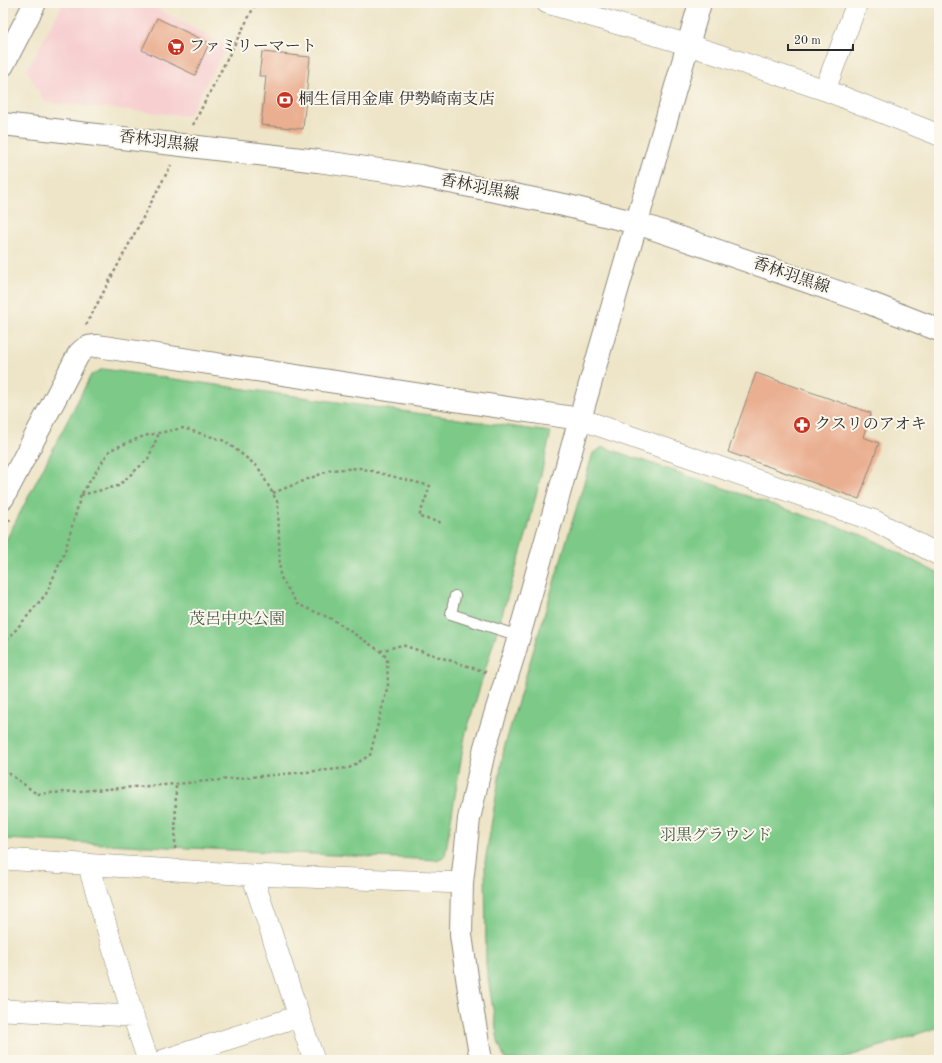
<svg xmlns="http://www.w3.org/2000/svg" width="942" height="1063" viewBox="0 0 942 1063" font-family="'Old Standard TT','Noto Serif JP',serif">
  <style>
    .built { fill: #f7cfd0 }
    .green { fill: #7dca88; stroke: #547a5a }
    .building { fill: #eaae90 }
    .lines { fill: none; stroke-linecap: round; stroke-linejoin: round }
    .lane-casing { stroke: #8c887a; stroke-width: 12 }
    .street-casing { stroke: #8c887a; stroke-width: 22 }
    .secondary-casing { stroke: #8c887a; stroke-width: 24 }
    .highway-casing { stroke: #8c887a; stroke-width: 24 }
    .path { stroke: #8c887a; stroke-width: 2.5; stroke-dasharray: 3 3; stroke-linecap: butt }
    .lane { stroke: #fff; stroke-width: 10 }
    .street { stroke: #fff; stroke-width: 21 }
    .secondary { stroke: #fff; stroke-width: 22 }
    .highway { stroke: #fff; stroke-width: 22 }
    .labels { text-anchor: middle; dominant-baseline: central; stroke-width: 4; stroke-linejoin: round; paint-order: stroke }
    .poi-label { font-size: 16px; fill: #2b2b2b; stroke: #fbf7ec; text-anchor: start }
    .street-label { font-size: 16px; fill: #2b2b2b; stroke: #fbf7ec }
    .park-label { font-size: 16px; fill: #445b47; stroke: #fbf7ec }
  </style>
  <rect width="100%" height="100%" fill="#fbf7ec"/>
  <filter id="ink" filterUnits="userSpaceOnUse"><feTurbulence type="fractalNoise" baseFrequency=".025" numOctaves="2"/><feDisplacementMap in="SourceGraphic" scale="8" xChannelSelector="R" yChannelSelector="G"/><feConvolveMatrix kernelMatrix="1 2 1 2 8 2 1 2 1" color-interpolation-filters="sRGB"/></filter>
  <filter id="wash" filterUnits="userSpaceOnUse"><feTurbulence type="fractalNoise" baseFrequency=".012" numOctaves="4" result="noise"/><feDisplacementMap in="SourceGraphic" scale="16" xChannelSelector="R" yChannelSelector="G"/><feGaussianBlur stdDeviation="0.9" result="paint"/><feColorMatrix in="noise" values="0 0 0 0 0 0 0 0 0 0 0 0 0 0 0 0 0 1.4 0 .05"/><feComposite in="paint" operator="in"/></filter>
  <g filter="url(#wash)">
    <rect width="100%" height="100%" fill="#eee5c8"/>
    <!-- built -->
    <path class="built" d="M63,3h83l81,43 -39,70 -143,-14 -18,-32z"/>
    <!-- green -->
    <path class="green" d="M103,369l448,63 -23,97 -63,207 -20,120 -8,4 -434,-21v-293l88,-171z
      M603,447l265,90 71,37v453l-101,33h-333l-7,-19 -12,-76 -1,-103 19,-114 89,-295z"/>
    <g id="blocks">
      <!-- building -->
      <path class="building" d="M157,18l52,25 -14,32 -53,-25z
        M262,52l48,5 -7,72 -42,-4 5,-49h-7z
        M756,373l115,40 -8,24 16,6 -20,56 -131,-47z"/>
    </g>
  </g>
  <g filter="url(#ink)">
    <use href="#blocks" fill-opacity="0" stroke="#8c887a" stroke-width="1"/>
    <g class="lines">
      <!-- lane casing -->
      <g class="lane-casing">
        <path id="lane" d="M455,596l-4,18 68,22"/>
      </g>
      <!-- street casing -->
      <g class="street-casing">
        <path id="street" d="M547,3l142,42 136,45 114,45
          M825,90l32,-87
          M580,419l295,102 64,34
          M3,859l249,16 210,8
          M88,864l45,152 15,44
          M252,875l47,141
          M3,1010l130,6
          M164,1060l135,-44 15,44"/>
      </g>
      <!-- secondary casing -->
      <g class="secondary-casing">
        <path id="secondary" d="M3,124l315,37 102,15 144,29 73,18 230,79 72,28
          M3,498l75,-143c6,-7 9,-9 19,-9l483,73
          M481,1060l-13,-76 -7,-49 1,-52 7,-64 16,-72 29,-93 66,-235 120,-416"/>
      </g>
      <!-- highway casing -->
      <g class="highway-casing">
        <path id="highway" d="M3,65l32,-62"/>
      </g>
      <!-- path -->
      <path class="path" d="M193,125l63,-122
        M86,325l85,-160
        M273,493l58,-23 29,-2 70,18 -11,31 24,6
        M81,495l37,-9 30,-27 11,-26
        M3,532l7,-13
        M3,645l43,-51 19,-43 16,-56 29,-45 34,-14 39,-8 42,13 33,26 20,36 2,73 17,28 35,15 48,32 7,7 1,27 -18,70 -21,13 -173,16 -139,10 -34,-25
        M380,651l22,-6 84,27
        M175,849l1,-65"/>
      <!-- lane -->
      <use href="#lane" class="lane"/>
      <!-- street -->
      <use href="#street" class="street"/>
      <!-- secondary -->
      <use href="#secondary" class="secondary"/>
      <!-- highway -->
      <use href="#highway" class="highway"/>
    </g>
  </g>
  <!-- icons -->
  <defs>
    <g id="supermarket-disc" transform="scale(0.9)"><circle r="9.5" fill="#c8321e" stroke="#fbf7ec"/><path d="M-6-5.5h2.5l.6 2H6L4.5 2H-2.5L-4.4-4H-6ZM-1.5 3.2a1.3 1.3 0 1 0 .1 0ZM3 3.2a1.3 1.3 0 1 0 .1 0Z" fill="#fff"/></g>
    <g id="bank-disc" transform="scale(0.9)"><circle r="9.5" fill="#c8321e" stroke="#fbf7ec"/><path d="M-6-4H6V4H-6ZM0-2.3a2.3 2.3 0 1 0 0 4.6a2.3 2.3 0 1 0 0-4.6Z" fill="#fff"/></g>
    <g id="pharmacy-disc" transform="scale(0.9)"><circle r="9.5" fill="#c8321e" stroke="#fbf7ec"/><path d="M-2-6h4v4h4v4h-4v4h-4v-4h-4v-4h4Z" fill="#fff"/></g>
  </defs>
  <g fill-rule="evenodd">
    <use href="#supermarket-disc" x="176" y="47"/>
    <use href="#bank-disc" x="285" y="100"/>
    <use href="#pharmacy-disc" x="802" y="425"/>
  </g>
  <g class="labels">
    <!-- poi labels -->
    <g class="poi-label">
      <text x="189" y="47">ファミリーマート</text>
      <text x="298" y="100">桐生信用金庫 伊勢崎南支店</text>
      <text x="815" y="425">クスリのアオキ</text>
    </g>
    <!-- street labels -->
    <g class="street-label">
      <text transform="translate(159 142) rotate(7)">香林羽黒線</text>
      <text transform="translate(480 188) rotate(11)">香林羽黒線</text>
      <text transform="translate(791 276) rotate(19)">香林羽黒線</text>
    </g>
    <!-- park labels -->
    <g class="park-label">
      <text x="237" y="620">茂呂中央公園</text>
      <text x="716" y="836">羽黒グラウンド</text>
    </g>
  </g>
  <!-- margin -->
  <rect width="942" height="1063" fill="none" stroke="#fbf7ec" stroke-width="16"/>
  <!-- scale -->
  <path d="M788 44v6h65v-6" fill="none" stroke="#2b2b2b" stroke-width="2"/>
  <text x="794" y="44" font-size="12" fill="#2b2b2b" stroke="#fbf7ec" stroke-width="3" paint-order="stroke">20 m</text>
</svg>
